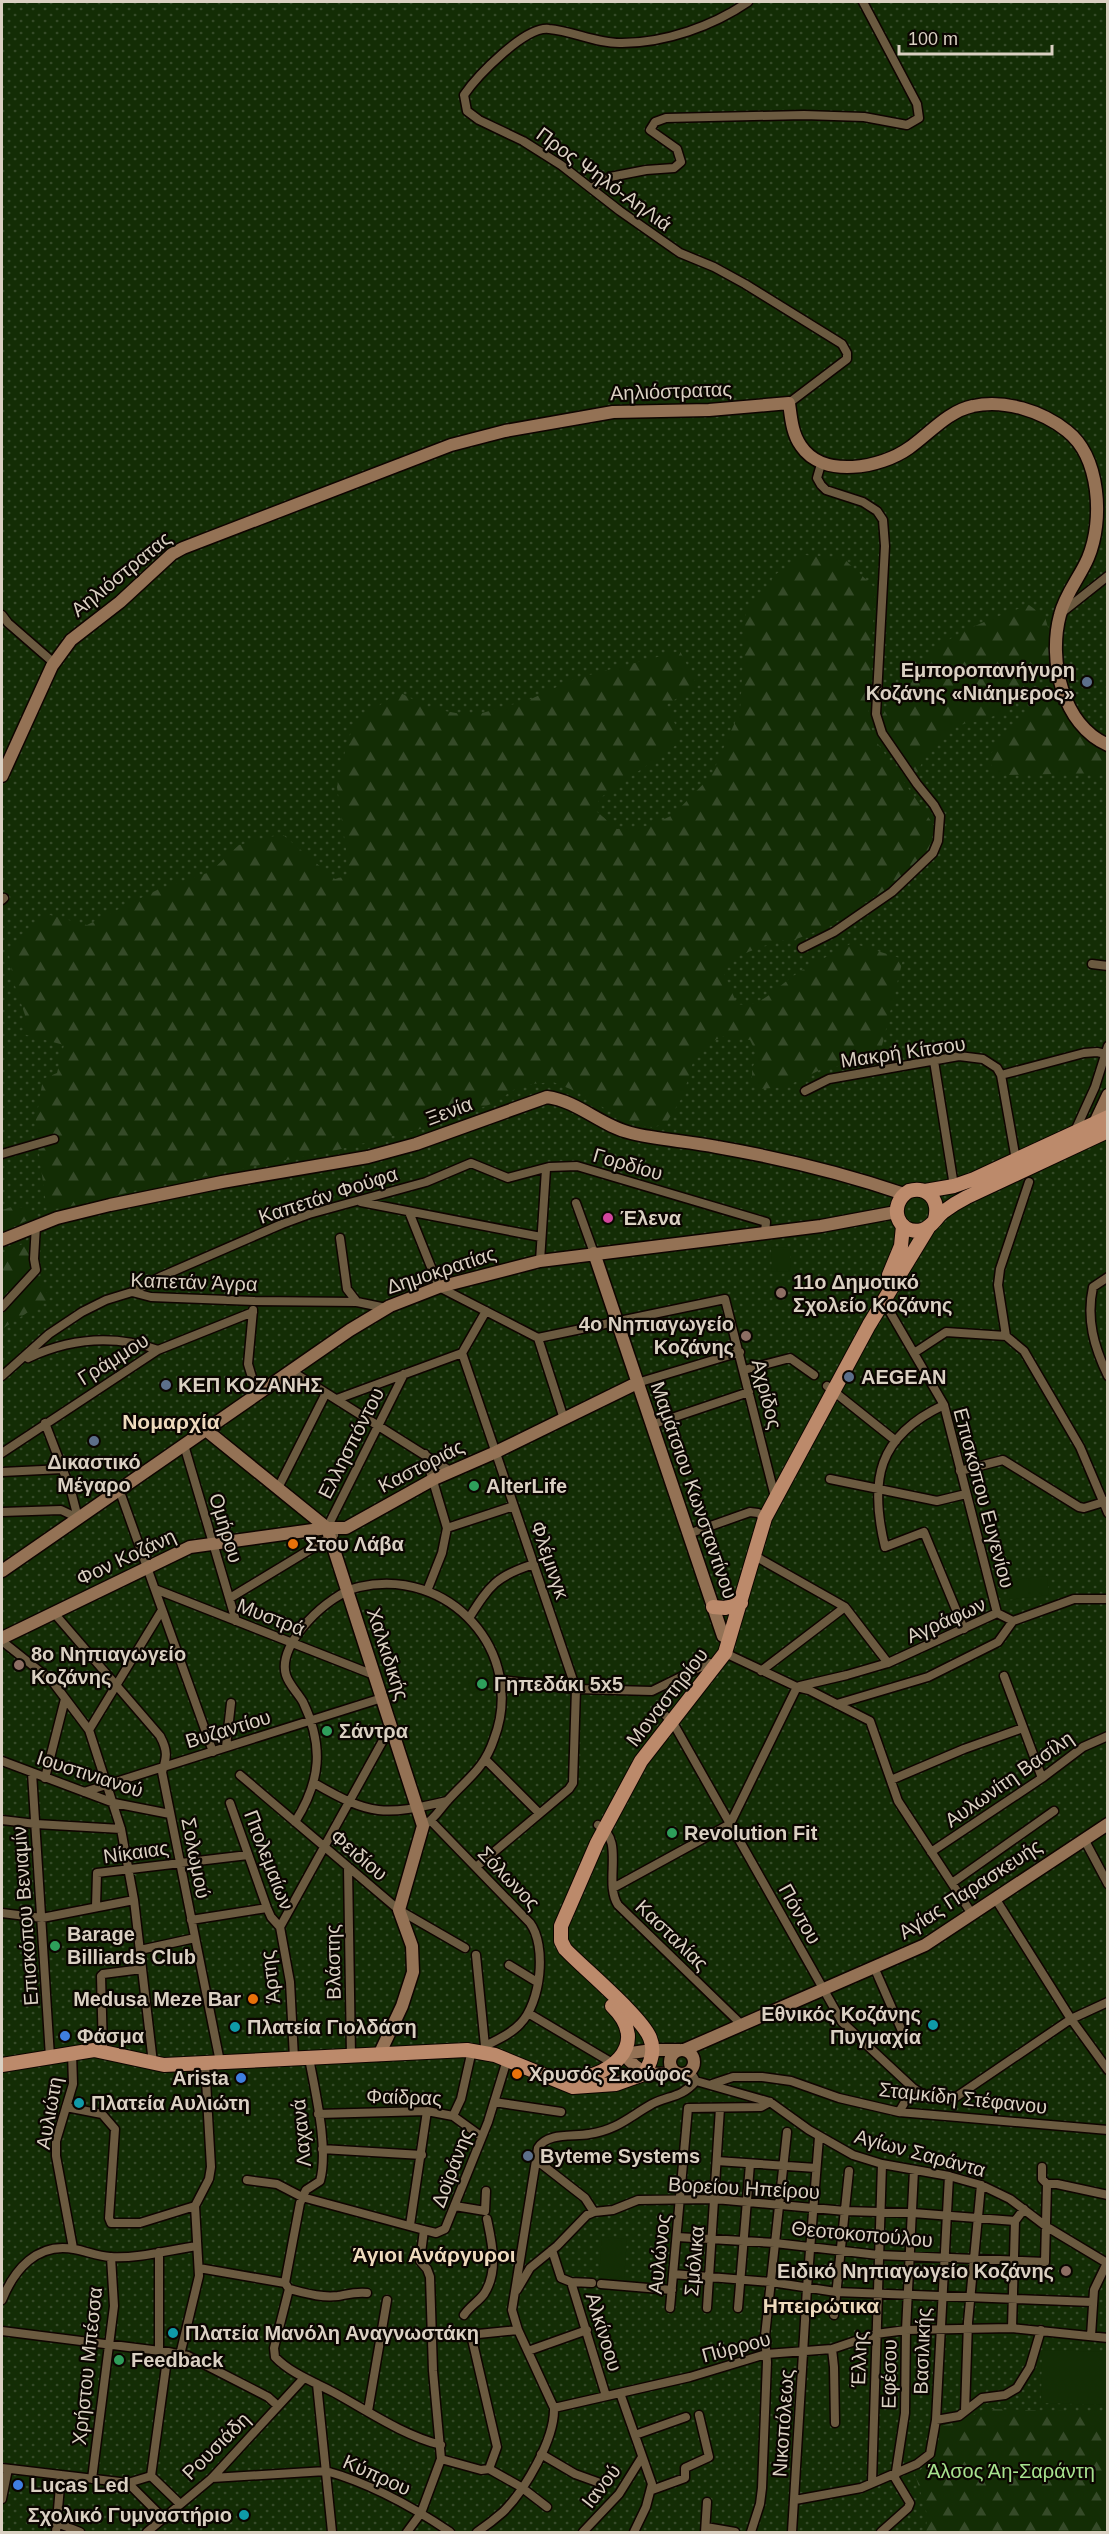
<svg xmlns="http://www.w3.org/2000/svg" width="1109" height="2534" viewBox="0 0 1109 2534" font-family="Helvetica,sans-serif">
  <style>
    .grass { fill: url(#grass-dots) }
    .forest { fill: url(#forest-firs) }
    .pitch { fill: #132d05 }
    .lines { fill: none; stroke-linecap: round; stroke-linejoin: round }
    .street-casing { stroke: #0f0400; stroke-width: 11 }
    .secondary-casing { stroke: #0f0400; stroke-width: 15 }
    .primary-casing { stroke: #0f0400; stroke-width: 16 }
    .street { stroke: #6b5a40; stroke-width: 8 }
    .secondary { stroke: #947255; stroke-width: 12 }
    .primary { stroke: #bc8a6b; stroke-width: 14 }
    .service-dot { fill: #5c6f8a; stroke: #0b0501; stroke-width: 2 }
    .hotel-dot { fill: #d1479c; stroke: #0b0501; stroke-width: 2 }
    .education-dot { fill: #8d6e63; stroke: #0b0501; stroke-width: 2 }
    .leisure-dot { fill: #2e9e5b; stroke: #0b0501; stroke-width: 2 }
    .food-dot { fill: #e8710a; stroke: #0b0501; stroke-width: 2 }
    .culture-dot { fill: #0f9aa8; stroke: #0b0501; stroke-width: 2 }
    .shop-dot { fill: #3f7fe0; stroke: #0b0501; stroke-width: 2 }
    .labels { text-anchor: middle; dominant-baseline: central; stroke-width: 4.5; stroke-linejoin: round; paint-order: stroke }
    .street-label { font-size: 20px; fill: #dad0c2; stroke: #0b0501 }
    .poi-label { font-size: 20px; font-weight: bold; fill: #dad0c2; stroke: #0b0501; text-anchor: start }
    .park-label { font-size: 20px; fill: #a7e28e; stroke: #0b0501 }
    .neighbourhood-label { font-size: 21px; font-weight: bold; fill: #eedabd; stroke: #0b0501 }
  </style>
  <defs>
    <pattern id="grass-dots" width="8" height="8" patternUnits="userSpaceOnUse" patternTransform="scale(1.5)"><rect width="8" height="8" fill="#132d05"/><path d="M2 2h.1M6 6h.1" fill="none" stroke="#354a28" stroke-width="1.8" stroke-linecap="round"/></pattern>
    <pattern id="forest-firs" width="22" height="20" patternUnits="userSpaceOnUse" patternTransform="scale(1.5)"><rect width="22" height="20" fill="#132d05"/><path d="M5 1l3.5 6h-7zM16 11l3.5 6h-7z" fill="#354a28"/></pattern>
  </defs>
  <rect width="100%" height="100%" fill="#271802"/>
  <!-- grass -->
  <path class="grass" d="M2,2h1105v2530h-1105z"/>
  <!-- forest -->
  <path class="forest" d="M805,555l38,3 32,30 -7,132 10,24 57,83 -7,25 -37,34 -63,41 -37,14 -11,-1 -53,20 -4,11 14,33c26,5 40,-19 61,-31 17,-11 36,-20 54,-30l51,16 -24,99 -57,11 -37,18 -25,2 -8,-8v-13l6,-12 -8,-16 -26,-4 -20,9 -11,17 -10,34 -16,26 -15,6 -27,-7 -45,-28 -27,-11 -32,3 -27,18 -62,23 -95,24 -191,38 -64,16 -27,5 -9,-5 -11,-79 8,-46 14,-6 7,-28 -41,-11 2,-19 -11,-32 -5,-28 13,-21 28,-19 37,10 72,-36 51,-17 29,-27 43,-11 53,45 12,-3 -1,-27 -9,-62 11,-49 13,-20 38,-26 30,16 43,8 59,-17 43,-20 106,-28 16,32 -7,8 -23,14 10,21 3,17 -79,55 -5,12 22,19 32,-3 24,-11 38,-39 29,-65 6,-98 30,-39z
    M1029,605l16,12 4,14 2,38 -20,7 -27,35 -19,9 -29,5 -27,24 -12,24 -33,-44 -4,-10c9,-14 17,-30 27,-43 33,-40 75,-54 122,-71z
    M1053,688l5,4c14,25 25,46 49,61v20l-102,2 -9,6 -7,-25 28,-36z
    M12,1207l15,1 5,10 -30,14v-22z
    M27,1242l4,24 19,32 -48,31v-76z
    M984,2409l123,3v120h-181l1,-18 -12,-40 21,-16 5,-32 26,-7z"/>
  <!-- pitch -->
  <path class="pitch" d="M790,1247l1,24 -19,1 -1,-24z
    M1047,1576l2,19 -41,5 -2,-19z
    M493,1675l3,11 -25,7 -3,-11z
    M602,2237l25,2 -3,40 -25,-1z
    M1042,2350l65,2v53l-66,-2z"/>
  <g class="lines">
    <!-- street casing -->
    <g class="street-casing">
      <path id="street" d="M748,2c-35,24 -83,41 -126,41 -24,1 -49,-12 -73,-14 -24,-3 -72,47 -85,66l3,16 12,9 44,21 38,24 59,46 60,42 34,14 31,17 97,60 5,9v6l-58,44
        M592,188l18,-11 36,-7 28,-2 7,-6 -4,-13 -27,-19 5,-8 11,-4 138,-3 60,2 43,8 12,-7 -2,-14 -54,-102
        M1060,614l48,-38
        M2,615l6,8 46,40
        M2,900l2,-2
        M802,948l32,-16 58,-40 41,-39 5,-12 2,-25 -6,-11 -17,-21 -35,-51 -6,-19 9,-168 -2,-26 -6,-9 -14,-9 -37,-12 -5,-5 -4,-7 4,-14
        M1092,964l16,2
        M934,1061l20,125
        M1001,1075l83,-22 13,-1 9,2
        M805,1091l24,-12 130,-23 24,3 14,9 4,7 15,85
        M1075,1131l20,-44 13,-41
        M2,1154l52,-15
        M361,1202l180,35
        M576,1203l18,50
        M409,1212l30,75 99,51 26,81
        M340,1238l7,51 10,13
        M540,1261l6,-92
        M1108,1277l-15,10c-7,32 1,60 15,89
        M132,1292l28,-15 122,-53 27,-10 117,-32 45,-19 37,15 41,-11 28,-1 189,56 -1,10
        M883,1300l61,105 53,208
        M2,1307l34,-37 -2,-11 2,-34
        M253,1310l-5,54 9,30
        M1006,1336l-8,-51 2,-16 29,-87
        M538,1338l187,-39 50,198
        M462,1353l114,336 -3,94 -4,6 -93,78
        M914,1353l32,-21 60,4 18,15 56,96 28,66
        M28,1358c43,-20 85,-24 130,-8
        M744,1370l46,-12 24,17
        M291,1371l159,100
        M2,1376l47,-42 33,-22 24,-12 26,-8 19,5 103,4 103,1 29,6
        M637,1383l103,-31
        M827,1386l69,55
        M337,1399l125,-46 24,-42
        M944,1405c-67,31 -75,76 -59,142l39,-15 40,97
        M45,1423l26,68 7,27
        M651,1425l98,-33
        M184,1445l52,176
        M2,1453l156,-103 95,-38
        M425,1454l22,74 -5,25 -15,38
        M960,1471l43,-11 76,47 5,1 23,-7
        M2,1472l61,-3
        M830,1479l107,22 29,-7
        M278,1488l48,-95
        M119,1489l94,263
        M2,1512l59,-2 17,8
        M327,1528l77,-154
        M447,1528l67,-22
        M688,1534l62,-22 8,1 7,5
        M753,1555l92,52 43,56
        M155,1589l219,86
        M230,1598l104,-63
        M54,1613l106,123c8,15 7,21 2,36l58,290
        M469,1618c21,-33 27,-42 65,-54
        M2,1641l50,40 37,49 32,99 13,71 19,163
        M725,1653l72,34 12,3 61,31 28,80 74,113
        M761,1671l84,-64
        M1004,1676l38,102
        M501,1680l75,9 76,2 57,-28
        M800,1686l47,-11 41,-12 109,-50 16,8 61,-22h34
        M837,1704l91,-27 70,-35 15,-21
        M666,1716l6,5 170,301 71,66 -14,24
        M89,1730l73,-120
        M226,1747l5,-44
        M486,1760l53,53
        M2,1761l112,42 56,11
        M32,1773l18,284
        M240,1775l159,135 66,38
        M45,1778l20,-79
        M891,1780l73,-31 59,-21
        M314,1783c57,33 70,33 133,18
        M84,1792l298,-94
        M230,1803l37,105 4,9 9,10
        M2,1820l34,4 85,5
        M431,1821l99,102c17,23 11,80 -10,101 -9,10 -23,16 -35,22l-2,6
        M295,1822c26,-41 29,-76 8,-120 -5,-9 -14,-17 -17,-27 -10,-32 44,-82 73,-88 90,-21 168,65 135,152 -10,30 -26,39 -46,61 -9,10 -13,19 -25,26
        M598,1825c28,15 5,57 20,80l123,119
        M1084,1839l24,45
        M931,1852l111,-74 41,-31 25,-11
        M348,1867l3,189
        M952,1883l102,-72
        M613,1888l117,-64 67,-137
        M995,1898l76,121 37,51
        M96,1906l1,-33 151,-18
        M2,1913l40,5 92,-18
        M191,1920l76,-12
        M280,1927l111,-201
        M280,1927l10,55 4,76
        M140,1950l55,-12
        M476,1955l9,91
        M509,1965l28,17
        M874,1967l28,64
        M528,2013l86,51
        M103,2051l-2,-75 2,-2 39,-5
        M72,2053l1,31 -17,57v15l17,92
        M309,2058c6,33 20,91 11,123l-14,9 -6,13 -15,80 4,6 -15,59 1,9c15,16 39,25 58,35 35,19 69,43 108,53
        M690,2071l6,10 74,21 39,28 44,25 29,9 67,12 32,9 29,14 37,28 60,36 -13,27 -3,46
        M712,2084l21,-7h29l29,4 48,17 60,14 209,18
        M913,2088c15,11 25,12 43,9l115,-78 37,-17
        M494,2102l67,10
        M66,2107l36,7 13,15 -6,89 2,5h29l55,-17
        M318,2114l109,-3 26,5 29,21
        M453,2116l8,-17 11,-49
        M322,2149l100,6
        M535,2159l50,39 9,14
        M717,2161l99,7
        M247,2180l30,4 25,13 122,33 12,3 9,-4 43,-107 19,-62
        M1047,2184h10l51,11
        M455,2206l30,5 1,-20
        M410,2225l17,-114
        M677,2237l98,6 103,12 167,7 2,-78 -5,-5v-12
        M552,2250l9,28 10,4 35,114
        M159,2252v99
        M199,2268l86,15
        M673,2274l98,8 65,10 256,10
        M571,2282l21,1
        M601,2284l71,6
        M289,2289c16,4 32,9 49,7 11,-2 17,-4 29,-3
        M517,2290l13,-22 27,-22 30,-31 7,-3 19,-2 25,-10 77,-1 130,12 68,2 102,8
        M2,2300c12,-30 35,-58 72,-51 12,2 23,7 36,8 27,2 59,-7 87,-11
        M670,2308l18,-200 73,-1 9,-5
        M707,2308l13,-200
        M738,2308l12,-144
        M464,2315c6,-9 14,-13 20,-21 15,-23 8,-51 3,-75
        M834,2315l15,-144
        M1012,2328l3,-107 9,-12
        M2,2331l166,21 20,4 80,41 10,9
        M832,2349l2,18 1,56
        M528,2351l59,-21
        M180,2355l19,-79 -4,-70 14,-27 2,-12 -6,-104
        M317,2384l15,148
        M620,2393l32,91 -6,23 -12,25
        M554,2408l136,-31 76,-23 66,-5 44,-15 30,-4 106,-2 96,10
        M368,2411l19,-111
        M965,2411l3,-89 13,-137
        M936,2420l23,-4 23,-18 23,-3 12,-7 13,-21 11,-37
        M635,2435l51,-18
        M541,2454l34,20 25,9
        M441,2459l40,11 8,-1 8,-22 -25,-108 1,-4 5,-1 40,-4
        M2,2468l126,15 23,-7 29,28
        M489,2469l32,18 26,20
        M151,2476l17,-124
        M212,2478l114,-7c43,12 87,36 124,61
        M92,2479l22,-173 -3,-49
        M872,2482l10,-318
        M128,2483l35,35
        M652,2490l33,-12v-10l24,-11 -10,-42
        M2,2499l6,-30
        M795,2500l66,-12 56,-24 13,-10 6,-34 13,-244
        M57,2523l23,9
        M706,2527l29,5
        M56,2532l5,-57
        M147,2532l65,-54 92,-100
        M407,2532l14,-19 20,-54 -8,-88 -3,-94 -3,-8 -7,-8 4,-31
        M477,2532c9,-6 18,-13 26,-20 22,-22 52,-73 51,-104l-36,-78 -6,-20 26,-162c9,-16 36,-11 51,-14 28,-4 40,-17 63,-30 18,-9 29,-6 44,-23
        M583,2532l36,-38 23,-37
        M705,2532l2,-30
        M751,2532l9,-28 2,-16 5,-126 -2,-26 22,-204
        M792,2532l15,-244 12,-151
        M881,2532l27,-24 2,-5 -15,-25 10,-65 1,-83 8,-160"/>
    </g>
    <!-- secondary casing -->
    <g class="secondary-casing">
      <path id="secondary" d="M2,776l50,-110 19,-26 49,-38 52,-48 11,-6 268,-103 54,-14 108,-19 96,-2 80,-7c2,14 3,31 12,43 22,33 80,22 108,2 20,-14 39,-37 64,-42 31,-7 69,5 94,25 33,26 37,89 21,127 -8,19 -23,36 -28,57 -12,45 2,110 48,130
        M1092,1129l16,-34
        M2,1240l55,-22 53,-13 112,-23 146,-25 48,-13 131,-47c31,4 54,29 84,36 27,7 57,8 86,14 63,11 126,26 187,47
        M594,1253l129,383
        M206,1430l121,98 96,298 -24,84 13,36 1,26 -11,34 -23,49
        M2,1571l348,-241 40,-24 49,-19 101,-26 281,-35 75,-14
        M2,1638l188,-91 137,-19h19l88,-49 62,-27 141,-69
        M670 2062a12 12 0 1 1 24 0a12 12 0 1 1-24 0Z
        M684,2050l241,-105 183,-121
        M676,2073c-26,2 -35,3 -52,-19l28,-4h27"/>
    </g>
    <!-- primary casing -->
    <g class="primary-casing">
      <path id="primary" d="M925,1191l29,-5 20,-7 134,-62
        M935,1219c5,-18 -7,-34 -26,-28 -22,13 -12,45 13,39 9,-2 14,-12 21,-18 8,-6 16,-11 24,-15l141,-66
        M889,1275l12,-29 2,-20
        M713,1607l12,1 16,-5
        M2,2065l92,-15 70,15 303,-15 28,5 78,32 43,-3 28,-10c7,-11 11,-24 6,-36 -8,-21 -67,-70 -85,-89l-4,-8v-15l36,-83 44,-82 84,-108 40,-135 104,-193 59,-97
        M564,2080c43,0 89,-34 48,-74"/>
    </g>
    <!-- street -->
    <use href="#street" class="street"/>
    <!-- secondary -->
    <use href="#secondary" class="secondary"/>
    <!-- primary -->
    <use href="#primary" class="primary"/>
  </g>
  <!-- markers -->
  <g class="service-dot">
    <circle cx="1087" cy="682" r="6"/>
    <circle cx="849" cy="1377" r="6"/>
    <circle cx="166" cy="1385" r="6"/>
    <circle cx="94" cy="1441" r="6"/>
    <circle cx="528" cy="2156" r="6"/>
  </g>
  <circle class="hotel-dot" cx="608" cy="1218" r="6"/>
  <g class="education-dot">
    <circle cx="781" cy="1293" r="6"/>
    <circle cx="746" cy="1336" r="6"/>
    <circle cx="19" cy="1665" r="6"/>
    <circle cx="1066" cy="2271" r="6"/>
  </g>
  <g class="leisure-dot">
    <circle cx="474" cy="1486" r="6"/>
    <circle cx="482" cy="1684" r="6"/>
    <circle cx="327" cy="1731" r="6"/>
    <circle cx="672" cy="1833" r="6"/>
    <circle cx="55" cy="1946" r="6"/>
    <circle cx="119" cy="2360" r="6"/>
  </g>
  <g class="food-dot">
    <circle cx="293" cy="1544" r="6"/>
    <circle cx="253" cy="1999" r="6"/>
    <circle cx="517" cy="2074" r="6"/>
  </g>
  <g class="culture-dot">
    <circle cx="933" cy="2025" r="6"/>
    <circle cx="235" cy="2027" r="6"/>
    <circle cx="79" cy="2103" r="6"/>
    <circle cx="173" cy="2333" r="6"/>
    <circle cx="244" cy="2515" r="6"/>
  </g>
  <g class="shop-dot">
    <circle cx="65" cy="2036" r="6"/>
    <circle cx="241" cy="2078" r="6"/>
    <circle cx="18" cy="2485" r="6"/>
  </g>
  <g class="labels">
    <!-- street labels -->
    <g class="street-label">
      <text transform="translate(604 179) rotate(36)">Προς Ψηλό-ΑηΛιά</text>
      <text transform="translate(671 391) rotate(-2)">Αηλιόστρατας</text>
      <text transform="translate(121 574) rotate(-39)">Αηλιόστρατας</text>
      <text transform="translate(903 1052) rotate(-8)">Μακρή Κίτσου</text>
      <text transform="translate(449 1111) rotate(-20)">Ξενία</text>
      <text transform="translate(628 1164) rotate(16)">Γορδίου</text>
      <text transform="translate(328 1195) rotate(-18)">Καπετάν Φούφα</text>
      <text transform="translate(441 1270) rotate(-18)">Δημοκρατίας</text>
      <text transform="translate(194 1282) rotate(2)">Καπετάν Άγρα</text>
      <text transform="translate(113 1359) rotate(-32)">Γράμμου</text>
      <text transform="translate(767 1394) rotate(76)">Αχρίδος</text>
      <text transform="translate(351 1443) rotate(-63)">Ελλησπόντου</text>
      <text transform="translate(421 1466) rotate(-27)">Καστοριάς</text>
      <text transform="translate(694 1490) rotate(71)">Μαμάτσιου Κωνσταντίνου</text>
      <text transform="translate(984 1498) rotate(75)">Επισκόπου Ευγενίου</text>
      <text transform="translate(226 1528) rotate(73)">Ομήρου</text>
      <text transform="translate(126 1557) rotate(-25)">Φον Κοζάνη</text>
      <text transform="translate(550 1560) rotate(71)">Φλέμινγκ</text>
      <text transform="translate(271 1617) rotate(21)">Μυστρά</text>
      <text transform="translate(946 1620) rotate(-24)">Αγράφων</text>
      <text transform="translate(388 1654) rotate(72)">Χαλκιδικής</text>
      <text transform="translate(667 1697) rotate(-52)">Μοναστηρίου</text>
      <text transform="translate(228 1729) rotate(-17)">Βυζαντίου</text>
      <text transform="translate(90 1774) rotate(18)">Ιουστινιανού</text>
      <text transform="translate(1009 1779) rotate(-35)">Αυλωνίτη Βασίλη</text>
      <text transform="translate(136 1852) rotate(-8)">Νίκαιας</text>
      <text transform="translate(359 1855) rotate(40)">Φειδίου</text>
      <text transform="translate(196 1858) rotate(79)">Σολωμού</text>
      <text transform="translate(269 1860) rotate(69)">Πτολεμαίων</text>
      <text transform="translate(509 1878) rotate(46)">Σόλωνος</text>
      <text transform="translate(970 1889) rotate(-33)">Αγίας Παρασκευής</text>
      <text transform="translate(800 1914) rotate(61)">Πόντου</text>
      <text transform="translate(25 1916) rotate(-94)">Επισκόπου Βενιαμίν</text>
      <text transform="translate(672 1935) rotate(44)">Κασταλίας</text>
      <text transform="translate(333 1962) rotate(-91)">Βλάστης</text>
      <text transform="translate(270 1977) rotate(-97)">Άρτης</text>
      <text transform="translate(404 2097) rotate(2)">Φαίδρας</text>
      <text transform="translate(963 2098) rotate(6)">Σταμκίδη Στέφανου</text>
      <text transform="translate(49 2113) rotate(-80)">Αυλιώτη</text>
      <text transform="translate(301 2133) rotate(-95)">Λαχανά</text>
      <text transform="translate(920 2153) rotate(15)">Αγίων Σαράντα</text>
      <text transform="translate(452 2168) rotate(-69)">Δοϊράνης</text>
      <text transform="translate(744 2188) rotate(3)">Βορείου Ηπείρου</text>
      <text transform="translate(862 2234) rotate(5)">Θεοτοκοπούλου</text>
      <text transform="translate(659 2254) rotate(-84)">Αυλώνος</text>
      <text transform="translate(694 2261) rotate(-85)">Σμόλικα</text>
      <text transform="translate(604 2332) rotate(73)">Αλκίνοου</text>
      <text transform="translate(736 2347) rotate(-15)">Πύρρου</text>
      <text transform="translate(922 2351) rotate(-88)">Βασιλικής</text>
      <text transform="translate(859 2359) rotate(-88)">Έλλης</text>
      <text transform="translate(87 2366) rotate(-84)">Χρήστου Μπέσσα</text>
      <text transform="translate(889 2374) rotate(-89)">Εφέσου</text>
      <text transform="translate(783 2423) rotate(-86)">Νικοπόλεως</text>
      <text transform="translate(216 2446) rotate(-45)">Ρουσιάδη</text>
      <text transform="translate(377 2475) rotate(24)">Κύπρου</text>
      <text transform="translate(601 2486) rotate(-52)">Ιανού</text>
    </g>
    <!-- poi labels -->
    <g class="poi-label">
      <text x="1075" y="670" text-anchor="end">Εμποροπανήγυρη<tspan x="1075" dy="23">Κοζάνης «Νιάημερος»</tspan></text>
      <text x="620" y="1218">Έλενα</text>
      <text x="793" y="1282">11ο Δημοτικό<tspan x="793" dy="23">Σχολείο Κοζάνης</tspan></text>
      <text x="734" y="1324" text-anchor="end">4o Νηπιαγωγείο<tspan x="734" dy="23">Κοζάνης</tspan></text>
      <text x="861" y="1377">AEGEAN</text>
      <text x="178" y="1385">ΚΕΠ ΚΟΖΑΝΗΣ</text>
      <text x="94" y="1462" text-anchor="middle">Δικαστικό<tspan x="94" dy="23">Μέγαρο</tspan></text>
      <text x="486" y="1486">AlterLife</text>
      <text x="305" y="1544">Στου Λάβα</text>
      <text x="31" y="1654">8ο Νηπιαγωγείο<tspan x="31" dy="23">Κοζάνης</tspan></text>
      <text x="494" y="1684">Γηπεδάκι 5x5</text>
      <text x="339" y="1731">Σάντρα</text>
      <text x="684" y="1833">Revolution Fit</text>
      <text x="67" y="1934">Barage<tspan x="67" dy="23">Billiards Club</tspan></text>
      <text x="241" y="1999" text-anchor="end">Medusa Meze Bar</text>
      <text x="921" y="2014" text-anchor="end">Εθνικός Κοζάνης<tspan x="921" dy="23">Πυγμαχία</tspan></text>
      <text x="247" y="2027">Πλατεία Γιολδάση</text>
      <text x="77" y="2036">Φάσμα</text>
      <text x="529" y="2074">Χρυσός Σκούφος</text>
      <text x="229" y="2078" text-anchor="end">Arista</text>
      <text x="91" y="2103">Πλατεία Αυλιώτη</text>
      <text x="540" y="2156">Byteme Systems</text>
      <text x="1054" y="2271" text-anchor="end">Ειδικό Νηπιαγωγείο Κοζάνης</text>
      <text x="185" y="2333">Πλατεία Μανόλη Αναγνωστάκη</text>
      <text x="131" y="2360">Feedback</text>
      <text x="30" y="2485">Lucas Led</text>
      <text x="232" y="2515" text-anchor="end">Σχολικό Γυμναστήριο</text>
    </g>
    <!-- park labels -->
    <g class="park-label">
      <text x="1011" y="2471">Άλσος Άη-Σαράντη</text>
    </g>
    <!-- neighbourhood labels -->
    <g class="neighbourhood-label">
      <text x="171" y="1421">Νομαρχία</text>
      <text x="434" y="2254">Άγιοι Ανάργυροι</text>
      <text x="821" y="2305">Ηπειρώτικα</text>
    </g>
  </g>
  <!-- border -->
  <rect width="1109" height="2534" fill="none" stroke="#dad0c2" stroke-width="6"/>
  <!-- scale -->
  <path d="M899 45v9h153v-9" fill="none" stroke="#dad0c2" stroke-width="3"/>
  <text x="908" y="45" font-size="18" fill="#dad0c2" stroke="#0b0501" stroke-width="4.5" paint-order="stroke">100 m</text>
</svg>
